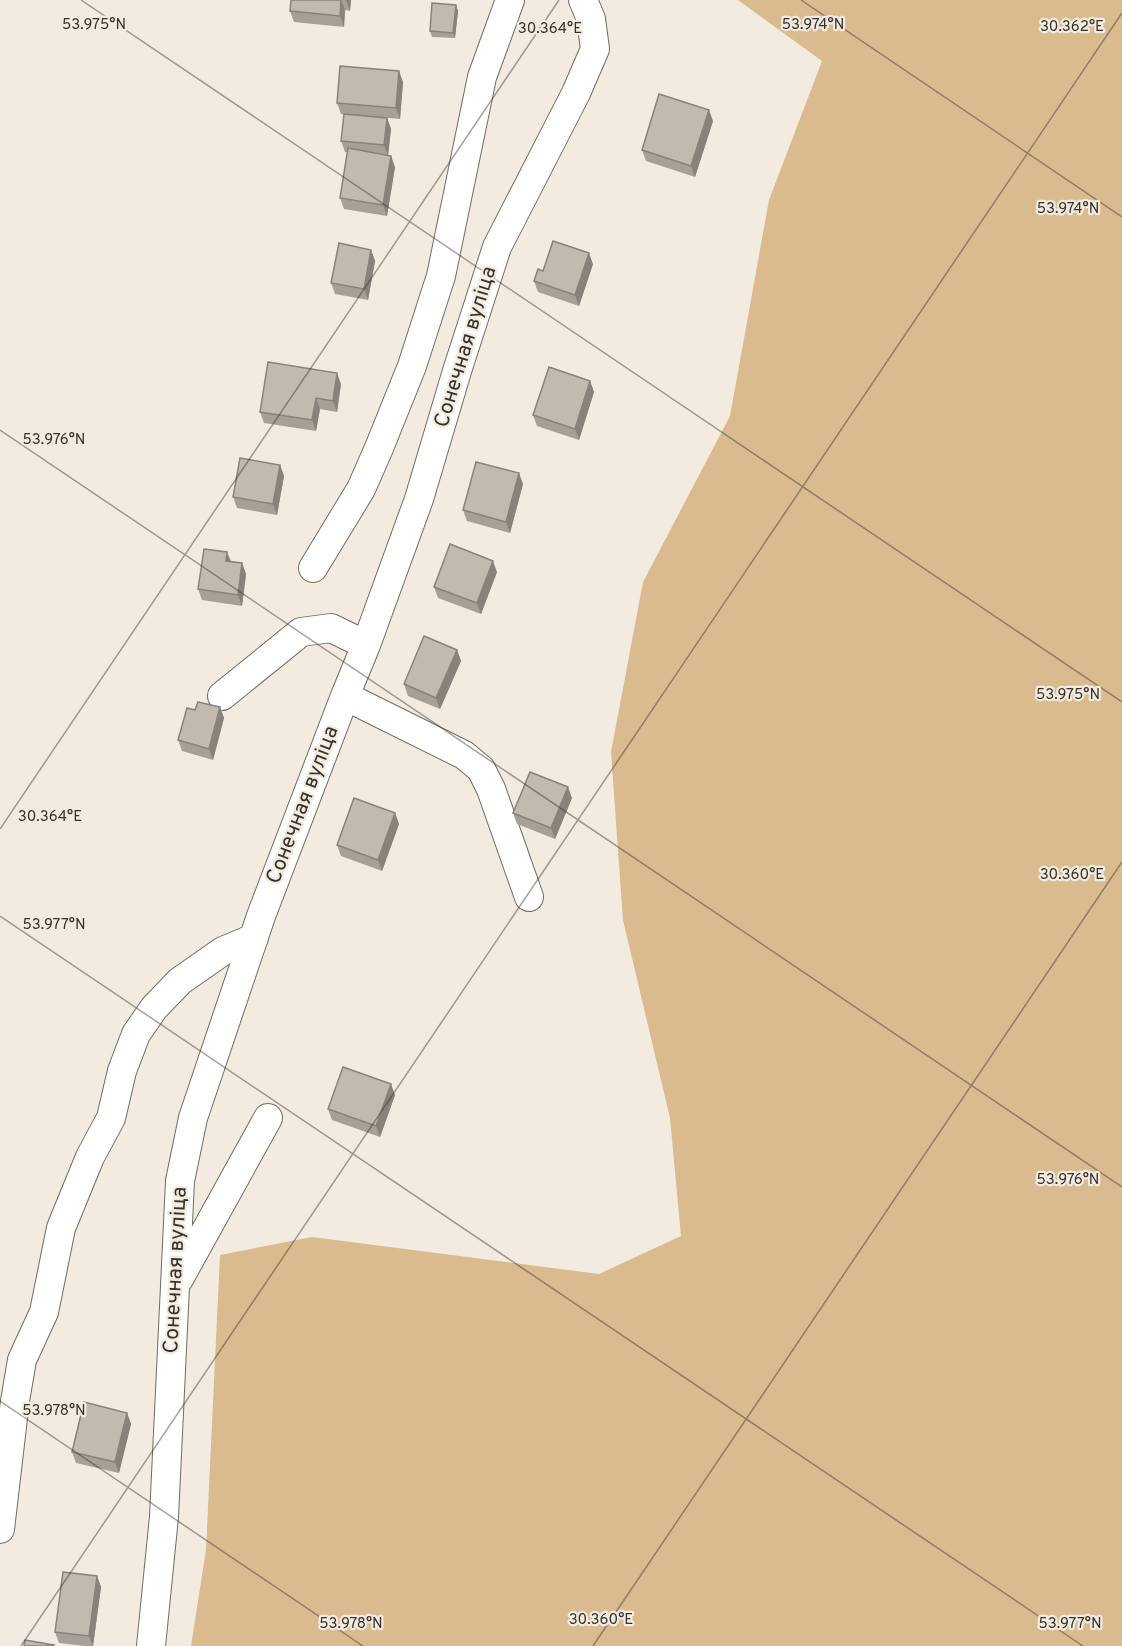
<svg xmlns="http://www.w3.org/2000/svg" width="1122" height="1646" viewBox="0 0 1122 1646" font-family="Overpass,sans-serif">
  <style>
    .green { fill: #daba8f }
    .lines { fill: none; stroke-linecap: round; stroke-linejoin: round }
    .minor-casing { stroke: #726b61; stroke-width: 30 }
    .minor { stroke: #fff; stroke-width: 28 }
    .wall { fill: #a7a096 }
    .shaded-wall { fill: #88827a }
    .building { fill: #c2baaf; stroke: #88827a; stroke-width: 1.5 }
    .ticks { fill: none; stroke: #35322d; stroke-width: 1.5; stroke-opacity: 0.45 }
    .labels { text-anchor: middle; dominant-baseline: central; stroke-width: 4.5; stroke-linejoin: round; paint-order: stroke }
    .street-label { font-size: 21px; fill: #35322d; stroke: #f3ebdf }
    .ticks-label { font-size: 15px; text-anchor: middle; fill: #35322d; stroke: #f3ebdf; stroke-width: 4.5; stroke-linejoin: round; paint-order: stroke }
  </style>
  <rect width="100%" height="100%" fill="#f3ebdf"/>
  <!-- green -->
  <path class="green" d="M738,0h384v1646h-931l15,-96 14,-295 92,-18 287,37 82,-38 -11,-118 -47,-198 -12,-168 32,-170 87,-166 39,-216 53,-139z"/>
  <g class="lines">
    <!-- minor casing -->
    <g class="minor-casing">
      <path id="minor" d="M313,568l48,-79 18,-41 33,-82 29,-90 41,-199 28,-77
        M222,696l79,-64 30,-4 35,17
        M345,696l119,59 17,14 10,20 38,108
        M179,1279l89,-161
        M0,1529l15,-128 7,-41 22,-48 17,-84 29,-71 21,-39 11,-47 14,-37 18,-26 26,-27 43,-30 31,-13
        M151,1646l13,-129 16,-336 13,-63 68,-202 84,-220 21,-51 53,-146 38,-128 40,-124 79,-154 19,-44 -4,-30 -8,-19"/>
    </g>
    <!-- minor -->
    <use href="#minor" class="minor"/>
  </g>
  <!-- wall -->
  <path class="wall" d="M291,0h60l-1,11 -5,-1 -1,17 -50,-5 -4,-11z
    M456,5l2,6 -3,27 -23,-1 -2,-6z
    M403,82l-3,37 -59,-5 -4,-11z
    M387,118l4,11 -3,26 7,12 -8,49 -43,-7 -4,-11 7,-46h-2l-4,-11z
    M713,121l-18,56 -49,-16 -4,-11z
    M371,250l4,11 -7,39 -33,-6 -4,-11z
    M593,264l-14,42 -41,-14 -4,-11z
    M590,381l4,11 -15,48 -42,-14 -4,-11z
    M341,384l-4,28 -17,-3 -4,22 -52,-8 -4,-11z
    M280,465l4,11 -7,39 -40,-7 -4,-11z
    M523,484l-13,49 -43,-12 -4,-11z
    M227,552l4,9 11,2 4,11 -4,32 -40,-6 -4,-11z
    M497,572l-16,42 -43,-16 -4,-11z
    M457,650l4,11 -21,48 -32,-13 -4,-12z
    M220,707l4,11 -11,42 -31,-9 -4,-11 17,-30z
    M572,798l-17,41 -38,-15 -4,-11z
    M395,813l4,11 -17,47 -41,-15 -4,-11z
    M395,1095l-15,42 -48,-17 -4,-11z
    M127,1413l4,11 -12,49 -43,-10 -4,-11z
    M97,1576l4,11 -8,59h-8l-26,-3 -4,-11z"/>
  <!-- shaded-wall -->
  <path class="shaded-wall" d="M341,0l4,10 -1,17 -4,-11z
    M346,0h5l-1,11z
    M456,5l2,6 -3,27 -2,-5z
    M399,71l4,11 -3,37 -4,-11z
    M709,110l4,11 -18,56 -4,-11z
    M387,118l4,11 -3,27 -4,-11z
    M391,156l4,11 -8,49 -4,-11z
    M371,250l4,11 -7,39 -4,-11z
    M589,253l4,11 -14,42 -4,-11z
    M337,373l4,11 -4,28 -4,-11z
    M590,381l4,11 -15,48 -4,-11z
    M316,398l4,11 -4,22 -4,-11z
    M280,465l4,11 -7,39 -4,-11z
    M519,473l4,11 -13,49 -4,-11z
    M227,552l4,11 -5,-2z
    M493,561l4,11 -16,42 -4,-11z
    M242,563l4,11 -4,32 -4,-11z
    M457,650l4,11 -21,48 -4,-11z
    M220,707l4,11 -11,42 -4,-11z
    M568,787l4,11 -17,41 -4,-11z
    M395,813l4,11 -17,47 -4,-11z
    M391,1084l4,11 -15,42 -4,-11z
    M127,1413l4,11 -12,49 -4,-11z
    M97,1576l4,11 -8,59 -4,-10z"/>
  <!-- building -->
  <path class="building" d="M291,0h50l-1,16 -50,-5z
    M432,3l24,2 -3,28 -23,-2z
    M340,66l59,5 -3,37 -59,-5z
    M659,94l50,16 -18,56 -49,-16z
    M344,114l43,4 -3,27 -43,-4z
    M348,148l43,8 -8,49 -43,-7z
    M553,241l36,12 -14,42 -41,-14 4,-12 5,2z
    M339,243l32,7 -7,39 -33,-6z
    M268,362l69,11 -4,28 -17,-3 -4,22 -52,-8z
    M549,367l41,14 -15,48 -42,-14z
    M240,458l40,7 -7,39 -40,-7z
    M476,462l43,11 -13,49 -43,-12z
    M450,544l43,17 -16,42 -43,-16z
    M204,549l23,3 -1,9 16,2 -4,32 -40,-6z
    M424,636l33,14 -21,48 -32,-14z
    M198,702l22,5 -11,42 -31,-9 9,-32 8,2z
    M530,772l38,15 -17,41 -38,-15z
    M354,798l41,15 -17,47 -41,-15z
    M343,1067l48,17 -15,42 -48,-17z
    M84,1402l43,11 -12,49 -43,-10z
    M63,1572l34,4 -8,60 -34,-4z
    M25,1640l29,5 -1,1h-29z"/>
  <!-- ticks -->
  <path class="ticks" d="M81,0l1041,702M801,0l321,217M0,430l1122,757M0,829l559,-829M0,916l1083,730M0,1401l363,245M21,1646l1101,-1633M593,1646l529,-784"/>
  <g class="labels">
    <!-- street labels -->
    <g class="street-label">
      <text transform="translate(466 347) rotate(-73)">Сонечная вуліца</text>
      <text transform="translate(303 805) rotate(-69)">Сонечная вуліца</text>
      <text transform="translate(176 1270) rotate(-87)">Сонечная вуліца</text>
    </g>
  </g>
  <g class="ticks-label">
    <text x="94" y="29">53.975°N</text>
    <text x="813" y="29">53.974°N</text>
    <text x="1072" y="31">30.362°E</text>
    <text x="550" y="33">30.364°E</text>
    <text x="1068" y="213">53.974°N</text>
    <text x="54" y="444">53.976°N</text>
    <text x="1068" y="699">53.975°N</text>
    <text x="50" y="821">30.364°E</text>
    <text x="1072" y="879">30.360°E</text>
    <text x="54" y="929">53.977°N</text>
    <text x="1068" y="1184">53.976°N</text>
    <text x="54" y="1415">53.978°N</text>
    <text x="601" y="1624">30.360°E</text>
    <text x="351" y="1628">53.978°N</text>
    <text x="1070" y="1628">53.977°N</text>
  </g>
</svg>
